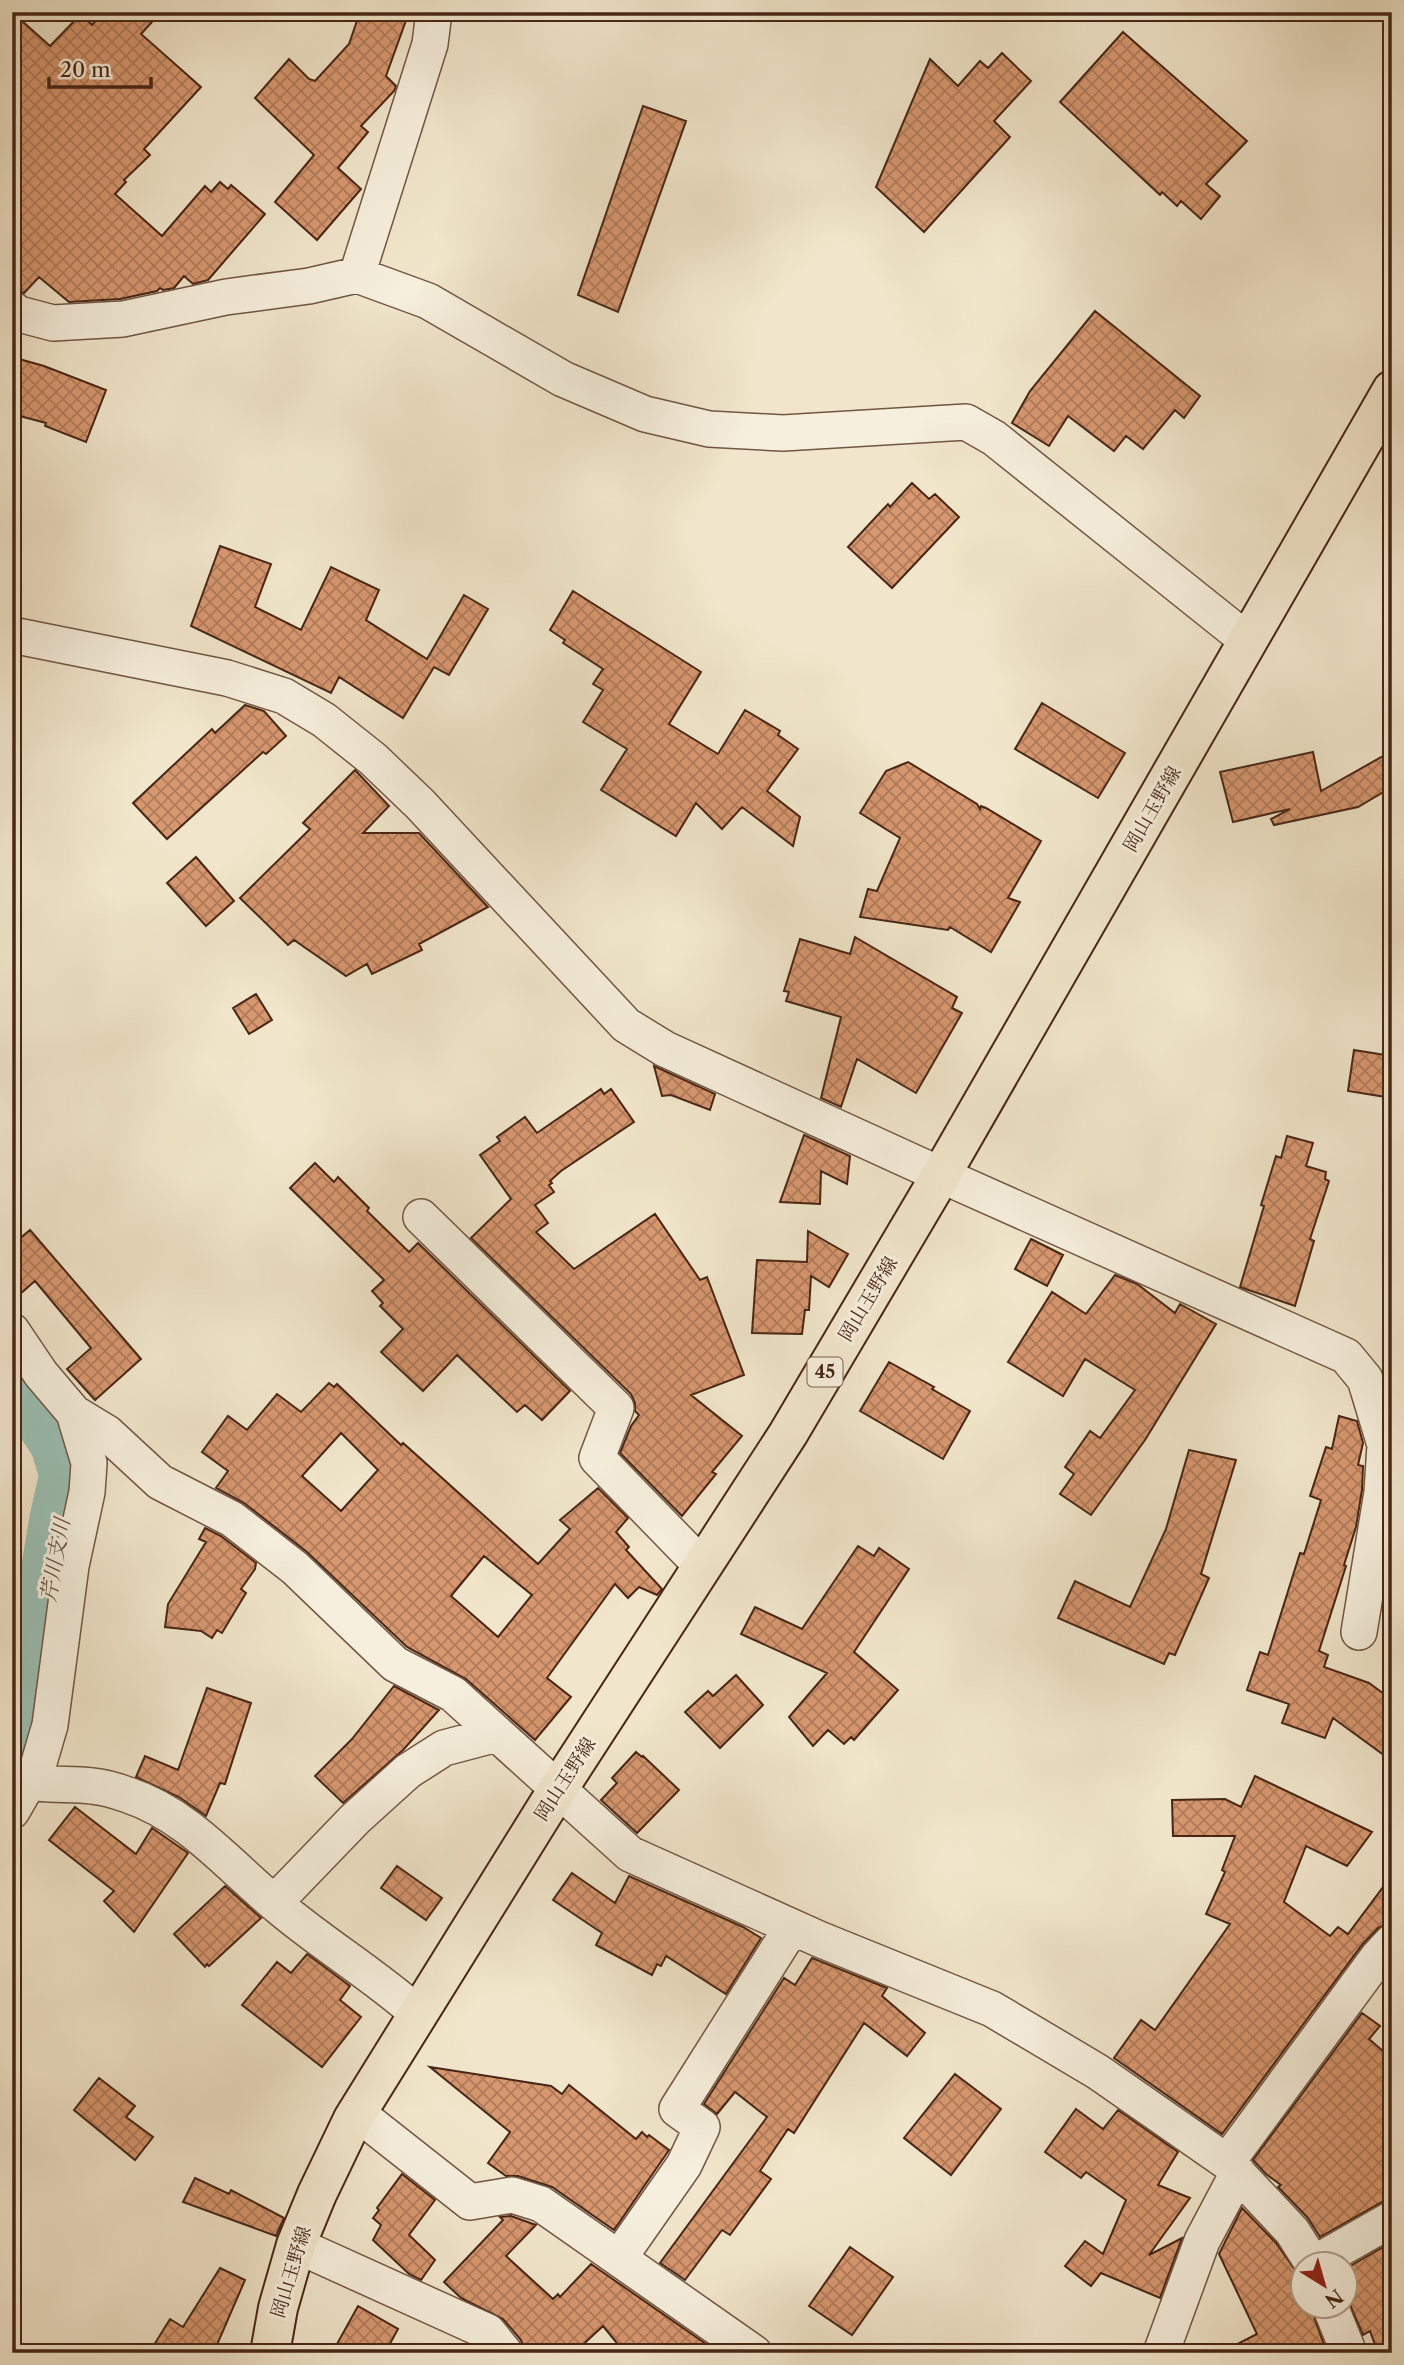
<svg xmlns="http://www.w3.org/2000/svg" width="1404" height="2365" viewBox="0 0 1404 2365" font-family="'Libre Caslon Text','Noto Serif JP',serif">
  <style>
    .forest { fill: url(#forest-crowns); stroke: #807658; stroke-width: 2 }
    .lines { fill: none; stroke-linecap: round; stroke-linejoin: round }
    .river { stroke: #9bc0b4; stroke-width: 61 }
    .building { fill: url(#building-cross-hatch); stroke: #482616; stroke-width: 2; fill-rule: evenodd }
    .minor-casing { stroke: #725643; stroke-width: 38 }
    .major-casing { stroke: #482616; stroke-width: 42 }
    .minor { stroke: #f6efdd; stroke-width: 35 }
    .major { stroke: #f1e6cb; stroke-width: 38 }
    .labels { text-anchor: middle; dominant-baseline: central; stroke-width: 6; stroke-linejoin: round; paint-order: stroke }
    .shield { fill: #f6efdd; stroke: #7c6252; stroke-width: 2 }
    .shield-label { font-size: 18px; font-weight: bold; fill: #482616 }
    .street-label { font-size: 19px; fill: #482616; stroke: #f6efdd }
    .water-label { font-size: 21px; font-style: italic; fill: #5d4c3e; stroke: #f6efdd }
  </style>
  <defs>
    <pattern id="forest-crowns" width="20" height="18" patternUnits="userSpaceOnUse" patternTransform="scale(1.75)"><rect width="20" height="18" fill="#b7c699"/><path d="M2 6a3 3 0 1 1 6 0M12 15a3 3 0 1 1 6 0" fill="none" stroke="#9faa83"/></pattern>
    <pattern id="building-cross-hatch" width="8" height="8" patternUnits="userSpaceOnUse" patternTransform="scale(1.75)"><rect width="8" height="8" fill="#d7976f"/><path d="M0 0l8 8M0 8l8-8" fill="none" stroke="#b07b5a"/></pattern>
  </defs>
  <rect width="100%" height="100%" fill="#f1e6cb"/>
  <filter id="stains"><feTurbulence type="fractalNoise" baseFrequency=".00286" numOctaves="4"/><feColorMatrix values="0 0 0 0 .2 0 0 0 0 .09 0 0 0 0 .02 0 0 0 .5 -.17"/></filter>
  <radialGradient id="worn" r=".72"><stop offset=".6" stop-color="#630" stop-opacity="0"/><stop offset="1" stop-color="#630" stop-opacity=".3"/></radialGradient>
  <!-- forest -->
  <path class="forest" d="M620,12h281l-24,9z"/>
  <g class="lines">
    <!-- river -->
    <path class="river" d="M12,1369l48,73 10,33 -10,44 -29,174 -12,57 -7,14"/>
  </g>
  <!-- building -->
  <path class="building" d="M12,12l38,34 31,-32 11,11 11,-13h58l-20,22 60,53 -57,62 6,6 -26,25 2,2 -11,12 47,42 43,-50 6,6 9,-10 8,7 3,-4 34,29 -57,66 -15,4 -9,-8 -10,12 -11,2 -3,-2 -3,3 -37,8 -51,3 -30,-25 -15,16 -12,-4z
    M360,12h49l-23,64 10,10 -2,5 -33,35 7,6 -30,36 23,21 -44,51 -42,-38 39,-47 -59,-57 34,-39 20,20 6,2 34,-37z
    M1123,32l124,109 -41,43 14,12 -19,23 -20,-18 -4,5 -15,-14 -2,3 -100,-93z
    M1002,53l29,28 -37,40 16,16 -86,95 -48,-45 54,-128 28,27 22,-25 8,7z
    M643,106l43,15 -68,191 -40,-17z
    M1095,311l105,85 -16,22 -9,-8 -32,39 -17,-13 -12,15 -46,-35 -19,30 -37,-23 18,-32z
    M12,357l32,9 62,24 -20,52 -41,-16 1,-3 -34,-9z
    M912,483l17,16 6,-5 24,23 -67,71 -44,-41 40,-43 2,3z
    M220,546l51,18 -16,43 46,23 30,-63 48,23 -13,30 61,39 37,-64 24,14 -39,66 -15,-8 -31,51 -64,-41 -8,16 -140,-67z
    M573,591l128,81 -32,52 49,30 27,-44 35,21 -2,4 20,14 -31,42 33,26 -7,29 -51,-39 -20,22 -26,-26 -20,33 -75,-46 26,-41 -44,-27 20,-32 -10,-6 10,-15 -40,-26 2,-3 -15,-10z
    M1042,703l83,50 -27,45 -83,-49z
    M245,705l19,6 22,25 -20,18 -3,-2 -96,87 -34,-36 79,-74 3,4z
    M1392,751v36l-34,20 -84,18 -3,-6 19,-10 -57,13 -13,-50 93,-20 8,39z
    M908,762l69,42 3,5 1,-3 5,2 55,33 -33,57 12,4 -29,50 -41,-25 -2,3 -88,-13 8,-28 9,2 23,-53 -40,-25 26,-42z
    M355,770l34,36 -26,27h56l69,74 -69,37 3,6 -50,24 -5,-10 -21,12 -52,-36 -6,5 -48,-47 70,-69 -7,-6z
    M196,857l38,44 -28,25 -39,-43z
    M855,937l102,60 -5,11 10,5 -46,80 -59,-34 -16,48 -20,-9 20,-81 -55,-16 3,-9 -5,-1 16,-52 50,15z
    M256,994l16,26 -23,14 -16,-26z
    M1354,1050l38,6v42l-44,-7z
    M654,1066l61,28 -5,16 -39,-15 -9,1z
    M601,1089l3,5 7,-5 23,33 -73,49 -11,10 2,2 -3,2 5,7 -19,13 13,18 -12,9 38,37 81,-55 45,66 7,-3 37,98 -53,20 51,41 -30,36 4,2 -34,42 -62,-63 11,-27 8,-11 -4,-4v-8l-4,-9 -160,-156 40,-39 -31,-44 20,-14 -3,-4 28,-20 12,16z
    M804,1135l46,21 -3,28 -26,-13 -1,33 -40,-2z
    M1287,1136l26,7 -7,23 20,6 -1,7 4,2 -19,58 4,2 -19,65 -55,-19 24,-81 -3,-1 15,-49 5,2z
    M315,1163l19,19 4,-5 31,31 -2,3 42,41 9,-9 152,148 -28,29 -17,-15 -8,7 -60,-57 -34,36 -42,-39 22,-23 -23,-23 3,-3 -11,-12 12,-11 -94,-92z
    M30,1230l111,129 -46,41 -28,-31 24,-21 -56,-67 -23,20v-56z
    M808,1231l40,23 -19,33 -18,-11 -2,34h-4l-3,24 -50,-1 5,-73 50,2z
    M1031,1239l32,16 -16,31 -32,-17z
    M1115,1275l22,9 38,29 5,-9 36,20 -71,116 -54,75 -31,-21 14,-20 -9,-7 25,-36 10,7 35,-48 -50,-31 -22,37 -55,-34 44,-70 34,22z
    M889,1362l45,25 -2,2 38,22 -27,48 -83,-48z
    M329,1383l5,4 3,-3 64,61 2,-2 135,121 32,-35 -10,-9 38,-32 30,30 -12,14 13,15 -3,3 36,39 -5,6 -18,-8 -11,11 -13,-14 -68,94 24,19 -36,43 -69,-61 -59,-32 -100,-95 -63,-49 -28,-15 12,-17 -26,-19 26,-36 19,14 30,-36 24,18zM341,1433l37,37 -37,41 -39,-35zM484,1556l48,39 -34,42 -47,-41z
    M1339,1416l18,5 6,22 -5,22 5,1 -1,24 -6,37 -12,38 2,1 -27,85 9,4 -4,12 45,16 23,17v61l-59,-43 -8,20 -43,-15 7,-19 -42,-14 13,-38 8,3 32,-102 4,1 17,-54 -11,-4 16,-49 6,2z
    M1189,1450l47,10 -35,114 8,4 -34,77 -6,-2 -5,11 -106,-46 17,-37 55,26 36,-78z
    M205,1528l16,8 35,27 -1,6 -14,20 5,4 -24,40 -5,-3 -5,8 -11,-7 -36,-4 3,-23 38,-62 -7,-3z
    M858,1546l16,10 5,-8 30,21 -55,83 44,38 -44,50 -3,-3 -7,7 -16,-14 -15,16 -24,-29 38,-44 -86,-39 14,-27 47,22z
    M736,1675l27,30 -43,43 -35,-36 23,-21 5,5z
    M394,1686l45,24 -36,40 -60,53 -28,-27 37,-37z
    M207,1688l44,15 -26,81 -5,-1 -14,33 -27,-19 -43,-20 9,-21 33,14z
    M636,1752l6,5 1,-1 36,34 -42,43 -36,-33 16,-17 -5,-5z
    M1255,1776l117,56 -25,34 -41,-20 -22,56 46,34 8,-9 10,7 44,-59v47l-14,6 -16,17 -140,189 -108,-76 27,-38 14,10 75,-106 -24,-10 19,-42 -3,-2 13,-34h-62l-1,-36 53,-1 16,8z
    M75,1807l61,47 16,-26 36,25 -54,79 -30,-31 10,-10 -65,-51z
    M397,1866l45,32 -16,22 -45,-32z
    M572,1873l43,30 14,-27 114,51 18,11 -35,56 -60,-38 -5,10 -4,-2 -5,11 -56,-30 6,-12 -49,-33z
    M225,1886l36,32 -52,48 -2,-2 -2,3 -31,-33z
    M307,1954l43,32 -10,14 21,17 -39,50 -80,-62 35,-43 14,11z
    M812,1958l75,30 -5,8 43,37 -18,23 -43,-33 -70,110 -6,-4 -28,42 11,8 -41,56 -8,-5 -37,50 -25,-17 107,-146 -32,-25 -18,22 -13,-10 80,-126 11,7z
    M1362,2013l18,13 -11,13 23,20v140l-10,3 -62,35 -13,-20 -29,-30 3,-2 -15,-11 -13,-14z
    M430,2067l121,19 11,8 7,-9 67,54 6,-7 5,5 2,-2 20,15 -55,80 -62,-43 -34,-11h-12l-18,-13 22,-31z
    M955,2074l46,35 -50,66 -47,-37z
    M99,2078l36,28 -9,11 27,20 -18,23 -61,-50z
    M1076,2109l27,20 15,-19 60,42 -20,33 32,13 -41,57 33,-17 -22,60 -59,-25 -10,13 -26,-20 20,-25 18,13 23,-54 -40,-28 -5,6 -36,-26z
    M402,2174l33,26 -26,35 26,25 -14,20 -12,-6 -36,-34 8,-15 -8,-7 6,-8 -2,-2z
    M195,2178l34,16 2,-4 53,28 -8,18 -93,-34z
    M1242,2208l34,35 27,38v25h7l17,47h-107l37,-19 -38,-80z
    M511,2216l25,9 -30,31 47,43 5,-5 2,3 31,-33 128,89h-94l-22,-27 -29,27h-49l-4,-13 -18,-21 -42,-21 -17,-16 59,-62 -3,-3z
    M1392,2242v111h-14l-8,-22 -7,4 -18,-42v-24z
    M850,2247l43,30 -41,58 -43,-29z
    M220,2268l25,12 -29,67 9,6h-76l21,-34 13,8z
    M358,2306l40,23 -13,24h-53z"/>
  <g class="lines">
    <!-- minor casing -->
    <g class="minor-casing">
      <path id="minor" d="M357,275l73,-231 4,-32
        M12,309l7,5 34,9 70,-4 103,-22 83,-11 48,-11 71,26 135,78 82,35 64,15 74,4 183,-11 28,16 254,203
        M12,635l215,43 57,18 40,24 49,39 47,45 206,221 39,24 276,126 405,181 19,23 20,66 -3,47 10,4
        M421,1217l195,191 -19,50 105,108
        M12,1331l29,43 33,39 15,50 -2,29 -16,74 -21,159 -12,41 -26,45
        M74,1413l33,20 53,49 72,37 63,49 100,96 58,30 177,160 189,85 173,70 106,63 129,90 65,69 21,33
        M1359,1632l23,-140
        M12,1777c25,10 54,6 80,9 11,1 25,5 36,9 58,19 100,69 145,107 46,40 99,71 144,111
        M274,1903l81,-84 53,-48 36,-23 53,-14
        M357,2113l113,89 42,-7 29,9 213,149
        M1227,2162l151,-205 14,-15
        M296,2245l192,87 17,21
        M619,2258l65,-93 18,-38 -25,-18 115,-182
        M1313,2264l79,-45
        M1330,2306l19,47
        M1161,2353l41,-112 36,-68"/>
    </g>
    <!-- major casing -->
    <g class="major-casing">
      <path id="major" d="M270,2353l8,-45 18,-63 21,-51 36,-75 205,-330 230,-355 153,-259 451,-785"/>
    </g>
    <!-- minor -->
    <use href="#minor" class="minor"/>
    <!-- major -->
    <use href="#major" class="major"/>
  </g>
  <g class="labels">
    <!-- shield labels -->
    <rect class="shield" x="807.5" y="1357.5" width="35" height="29" rx="5"/>
    <g class="shield-label">
      <text x="825" y="1372">45</text>
    </g>
    <!-- street labels -->
    <g class="street-label">
      <text transform="translate(1152 809) rotate(-60)">岡山玉野線</text>
      <text transform="translate(868 1299) rotate(-59)">岡山玉野線</text>
      <text transform="translate(565 1779) rotate(-57)">岡山玉野線</text>
      <text transform="translate(291 2272) rotate(-73)">岡山玉野線</text>
    </g>
    <!-- water labels -->
    <g class="water-label">
      <text transform="translate(55 1560) rotate(-80)">芹川支川</text>
    </g>
  </g>
  <!-- margin -->
  <rect width="1404" height="2365" fill="none" stroke="#f1e6cb" stroke-width="42"/>
  <rect x="14" y="14" width="1376" height="2337" fill="none" stroke="#482616" stroke-width="3.5"/>
  <rect x="21" y="21" width="1362" height="2323" fill="none" stroke="#482616" stroke-width="2"/>
  <!-- north arrow -->
  <g transform="translate(1324 2285) rotate(143)"><circle r="33" fill="#f6efdd" stroke="#b09f8d" stroke-width="2"/>
  <path d="M0-5L12 26L0 18L-12 26Z" fill="#8f2418"/>
  <text y="-10" font-size="19" font-weight="bold" text-anchor="middle" fill="#482616">N</text>
  </g>
  <!-- scale -->
  <path d="M49 77v10h102v-10" fill="none" stroke="#482616" stroke-width="3.5"/>
  <text x="60" y="77" font-size="21" fill="#482616" stroke="#f6efdd" stroke-width="5" paint-order="stroke">20 m</text>
  <rect width="100%" height="100%" filter="url(#stains)"/>
  <rect width="100%" height="100%" fill="url(#worn)"/>
</svg>
